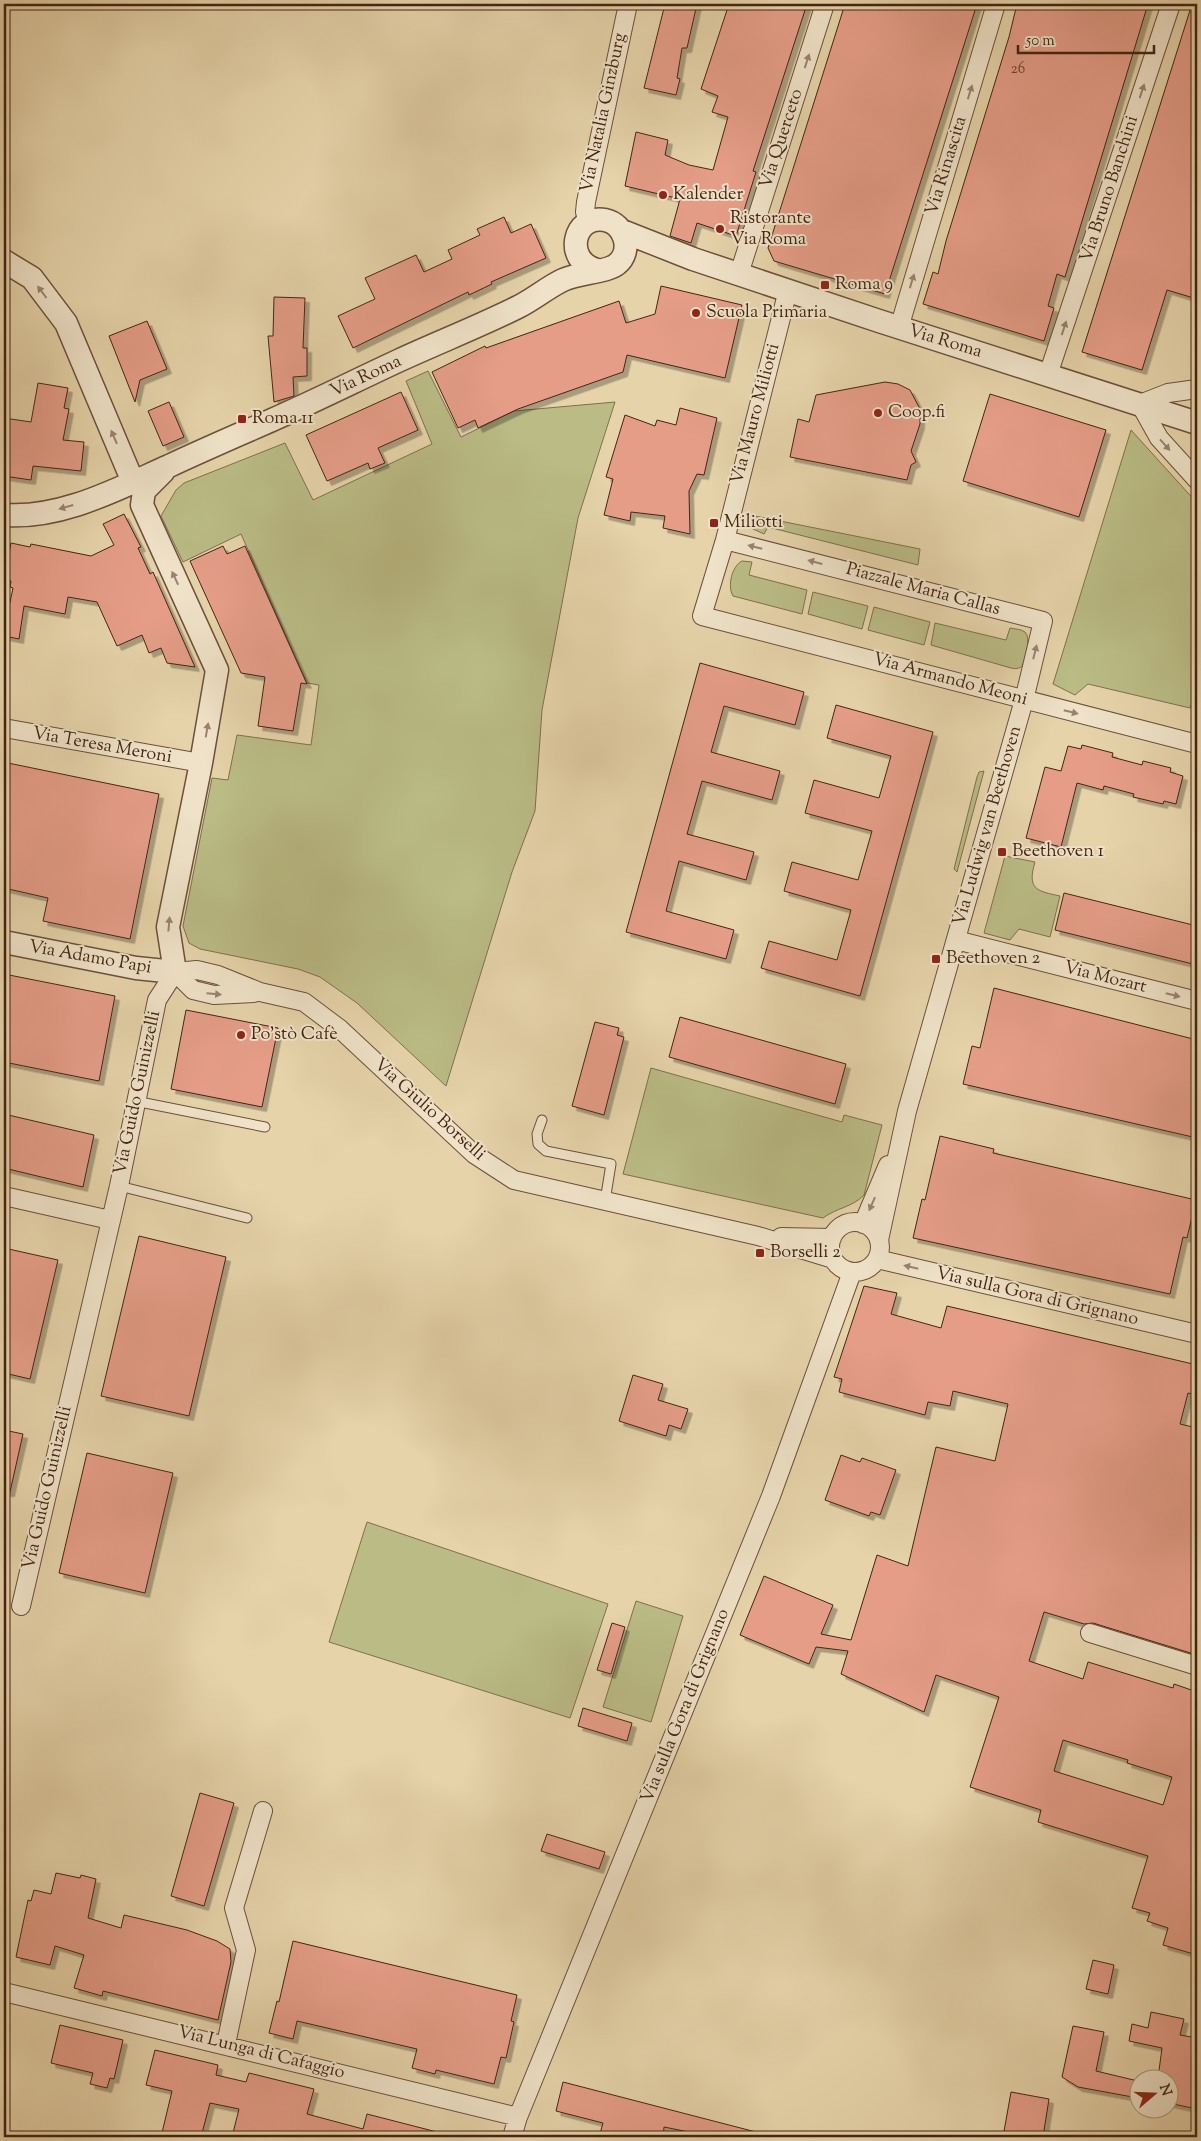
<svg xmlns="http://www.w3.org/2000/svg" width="1201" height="2141" viewBox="0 0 1201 2141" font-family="'Sorts Mill Goudy',serif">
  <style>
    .green { fill: #babb85; stroke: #7f704c }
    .building { fill: #e59d88; stroke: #442413; fill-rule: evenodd; filter: url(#shadow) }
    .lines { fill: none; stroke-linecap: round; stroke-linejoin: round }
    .service-casing { stroke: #6c5039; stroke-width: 11 }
    .minor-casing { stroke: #6c5039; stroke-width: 20 }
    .tertiary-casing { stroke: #6c5039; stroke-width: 25 }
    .service { stroke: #efe2c8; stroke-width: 9 }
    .minor { stroke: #efe2c8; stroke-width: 18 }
    .tertiary { stroke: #efe2c8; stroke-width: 22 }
    .oneway { fill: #9a836e }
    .poi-dot { fill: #8f2418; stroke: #efe2c8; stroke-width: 2 }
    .labels { text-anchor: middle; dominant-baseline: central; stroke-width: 4; stroke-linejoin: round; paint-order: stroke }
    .number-label { font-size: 15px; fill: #6c4230 }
    .street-label { font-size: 18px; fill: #442413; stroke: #efe2c8 }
    .poi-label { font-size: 18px; fill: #442413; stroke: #efe2c8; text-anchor: start }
  </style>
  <defs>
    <filter id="shadow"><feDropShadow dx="4.5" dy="4.5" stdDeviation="0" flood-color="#0004"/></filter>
  </defs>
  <rect width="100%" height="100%" fill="#e6d3aa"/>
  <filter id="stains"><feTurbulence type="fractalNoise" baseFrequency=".004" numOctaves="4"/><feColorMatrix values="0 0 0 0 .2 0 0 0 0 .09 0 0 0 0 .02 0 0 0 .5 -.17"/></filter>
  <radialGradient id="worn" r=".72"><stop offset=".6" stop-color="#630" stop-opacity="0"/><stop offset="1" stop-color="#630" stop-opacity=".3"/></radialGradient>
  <!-- green -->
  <path class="green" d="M428,371l33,66 53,-26 101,-9 -37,116 -36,192 -7,101 -23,61 -66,214 -89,-83 -37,-26 -22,-8 -98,-20 -11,-6 -6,-17 29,-148 16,2 9,-45 74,10 8,-60 -12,-2 -66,-149 -58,28 -22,-46 15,-26 8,-7 101,-40 28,57 119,-56 -26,-63z
    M1131,430l66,73v185l-7,20 -102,-24 -13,11 -22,-11z
    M750,515l170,34 -2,16 -150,-38 -4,7 -15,-7z
    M742,561l10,1 -3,13 58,15 -5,24 -69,-18c-6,-10 -1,-30 9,-35z
    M813,592l55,14 -6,23 -54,-15z
    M874,607l56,15 -6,23 -56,-15z
    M935,623l71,17 4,-12c4,1 11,1 15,4 6,4 1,28 -3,34 -3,3 -7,3 -11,2l-80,-23z
    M984,771l-27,101 -3,-3 23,-92 2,-5z
    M1005,856l30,6c-8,27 1,29 25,34l-10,41 -31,-8 -9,11 -26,-7z
    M651,1068l191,54 2,-7 38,10 -18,70c-11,12 -28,13 -41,23l-200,-44z
    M367,1522l241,82 -38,114 -241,-76z
    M636,1601l47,15 -32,106 -48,-15z"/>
  <!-- building -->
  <path class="building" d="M665,4h32l-10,44h-5l-5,30 3,1 -4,16 -32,-7z
    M729,4h78l-54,167 3,1 -20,64 -39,-13 -6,20 -21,-7 10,-37 -55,-13 11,-54 32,8 -3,15 24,10 24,5 15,-53 -16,-5 6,-16 -17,-7z
    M845,4h132l-92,290 -111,-33 -6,-13z
    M1017,4h131l-83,273 -8,-3 -9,32 6,2 -10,33 -121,-37 10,-32 5,2 8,-33 63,-204z
    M1192,4h5v186l-5,17 5,1v91l-30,-9 -25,80 -60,-18z
    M504,217l7,16 20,-9 15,34 -55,24 1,2 -23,11 -1,-3 -115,56 -15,-32 37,-17 -10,-21 51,-23 8,17 28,-13 -4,-9 32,-15 -3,-6z
    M661,286l81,19 -17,73 -98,-23 -4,17 -105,37 -40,19 -3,-8 -17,8 -26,-56 53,-26 1,2 133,-47 7,22 29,-9z
    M274,297l31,1 -2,50h4v28l-14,1 1,19 -20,6 -6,-66h5z
    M147,321l20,48 -27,11 -5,22 -26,-66z
    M885,382l13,2 12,6 10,19v15l-9,27 5,11 -5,3 -4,15 -117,-23 8,-38 11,3 7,-27z
    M38,383l30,5 -4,20 5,1 -6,31 21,2 -3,29 -48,-5 -2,14 -27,-4v-58l27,4z
    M401,392l17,38 -40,18 7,15 -15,6 -2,-6 -41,18 -21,-46z
    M990,394l116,36 -27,87 -116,-36z
    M169,402l15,35 -21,9 -15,-35z
    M680,408l37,10 -13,57 -7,-1 -8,17 1,43 -27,-6 2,-12 -34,-4 -1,9 -26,-6 9,-36 -7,-2 19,-62 30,11 2,-6 19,5z
    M124,514l17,33 -3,1 12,26 3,-2 42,95 -28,-4 -6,-15 -12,5 -7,-18 -25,11 -20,-44 -29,-5 -3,17 -41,-8 -5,33 -15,-3v-16l2,1 7,-33 -3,-1 1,-6 -7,-1 7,-37 19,4 1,-3 60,12 23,-11 -11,-21z
    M223,546l4,8 18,-8 62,138 -6,-1 -8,48 -35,-5 7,-49 -24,-4 -51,-112z
    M700,663l104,29 -9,33 -71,-19 -13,46 69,19 -8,29 -70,-19 -15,53 67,18 -8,28 -67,-19 -13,50 68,19 -8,29 -100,-27z
    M836,705l97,27 -73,264 -99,-28 8,-27 68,19 14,-50 -67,-19 8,-29 66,18 14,-49 -67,-18 9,-33 65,18 12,-42 -64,-18z
    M1082,745l31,8 -1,4 30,8 1,-4 28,7 -1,4 13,4 -7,28 -12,-3 -1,3 -30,-7 1,-3 -30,-8 -1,4 -26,-7 -16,64 -35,-9 19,-71 16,4 7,-25 13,3z
    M8,763l151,31 -29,145 -87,-18 5,-23 -44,-10v-103z
    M1064,893l133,33v39l-142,-35z
    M4,974l111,22 -16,85 -95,-19z
    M994,988l203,52v98l-234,-54 9,-38 8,2z
    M186,1010l92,18 -16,79 -91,-18z
    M680,1017l166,47 -11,40 -166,-47z
    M595,1022l24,6 -2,7 7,2 -20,78 -32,-9z
    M4,1114l90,21 -11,52 -79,-19z
    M940,1136l54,13 -1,4 203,47 -9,38 -4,-1 -13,57 -257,-56 9,-39 3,1z
    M139,1236l87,21 -37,159 -88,-20z
    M4,1248l54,12 -28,119 -26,-6z
    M864,1286l33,7 -6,21 50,14 6,-22 250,59v30l-9,-2 -8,31 17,4v227l-104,-32 -9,1 -40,-12 -15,49 54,18 5,-17 85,26 1,-4 23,8v263l-34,-10 5,-17 -21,-7 3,-8 -18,-5 16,-52 -110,-34 3,-12 -71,-23 29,-90 -63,-22 -12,37 -83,-38 7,-23 -32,-4 -7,17 -69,-29 24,-59 69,29 -12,29 30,6 26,-85 31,11 28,-119 59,14 13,-57 -55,-13 -3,15 -22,-4 -3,13 -86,-23 3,-13 -8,-2zM1063,1740l65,20 -1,3 45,14 -9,28 -109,-34z
    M633,1375l30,9 -5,16 30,9 -7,20 -12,-4 -3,11 -47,-15z
    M4,1430l19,4 -13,58h-6z
    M87,1453l86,20 -28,120 -86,-20z
    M841,1455l19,7 2,-4 34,12 -16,45 -9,-3 -2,4 -44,-16z
    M612,1623l13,4 -14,47 -14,-4z
    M583,1708l49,15 -5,18 -49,-15z
    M200,1793l34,10 -30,103 -33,-10z
    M547,1834l58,18 -6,17 -58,-18z
    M56,1873l24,5 1,-3 15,4 -8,39 33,10 3,-13 63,15 30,11 13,8 1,13 -13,58 -115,-29 -1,5 -28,-8 10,-33 -29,-9 -5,19 -34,-8 12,-57 3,1 3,-11 17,4z
    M293,1941l224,54 -6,26 3,1 -8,36 -5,-1 -7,27 -58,-14 -1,4 -23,-6 5,-19 -120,-28 -4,18 -24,-6 8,-32 2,1z
    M1093,1960l21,5 -6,29 -22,-5z
    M1151,2012l33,7 -4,16 17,3v71l-29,-6v-25h-10l4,-30 -33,-7 3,-17 16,4z
    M60,2025l63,15 -9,39 -4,-1 -3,10 -17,-4 3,-11 -42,-10z
    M1073,2026l31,6 -8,39 42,10v17l-60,-11 -16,-10z
    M155,2050l63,15 -2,10 30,7 3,-9 65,16 -7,25 56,15 4,-15 70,18v5h-205l7,-28 -29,-6 -9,34h-40l11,-46 -26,-6z
    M563,2082l193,50v5h-63l1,-4 -30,-6 -1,10h-26l-21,-3 -1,3h-16l4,-14 -47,-12z
    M1011,2092l38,7 -6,38h-40z"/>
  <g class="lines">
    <!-- service casing -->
    <g class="service-casing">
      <path id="service" d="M135,1101l130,26
        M542,1120l-5,14 1,10 8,7 65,13 -6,37
        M119,1186l128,32"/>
    </g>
    <!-- minor casing -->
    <g class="minor-casing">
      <path id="minor" d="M588,223l-3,-11 1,-10 42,-198
        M739,274l86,-270
        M788,290l-63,250 -23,76 495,128
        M899,328l97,-324
        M1048,375l123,-371
        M1197,389l-29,4 -28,11 19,34 38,42
        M725,540l318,81 -19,79 -117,411 -28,129
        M4,728l197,35
        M956,940l241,61
        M175,972l22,-2 21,5 42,17 44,10 36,27 134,125 40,26 244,56 75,23
        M175,972l18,18 21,5 40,-2
        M4,1196l106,24
        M830 1247a25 25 0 1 1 50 0a25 25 0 1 1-50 0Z
        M863,1224l25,-59
        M781,1237l51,1
        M877,1259l320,75
        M21,1606l98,-420 38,-186 18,-28
        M1090,1633l107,33
        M4,1992l514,125
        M226,2044l20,-94 -12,-42 29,-97
        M512,2137l6,-20 253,-621 81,-224"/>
    </g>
    <!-- tertiary casing -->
    <g class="tertiary-casing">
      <path id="tertiary" d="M622,231l71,28 186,62 318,102
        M4,261l28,17 34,45 67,159
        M4,515c58,4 113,-26 165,-49 34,-16 69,-31 103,-46 43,-19 85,-40 128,-60 39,-18 80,-34 118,-53 16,-8 30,-20 45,-27 15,-7 45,-8 54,-16 16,-13 8,-40 -12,-44 -32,-6 -42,41 -8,50
        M4,942l132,26 39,4 -7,-45 33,-164 16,-93 -75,-165 2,-14 19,-19"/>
    </g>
    <!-- service -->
    <use href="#service" class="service"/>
    <!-- minor -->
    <use href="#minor" class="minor"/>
    <!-- tertiary -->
    <use href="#tertiary" class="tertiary"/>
  </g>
  <!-- one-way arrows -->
  <defs><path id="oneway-solid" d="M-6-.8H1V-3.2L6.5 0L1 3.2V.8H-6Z" transform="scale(1.25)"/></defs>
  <g class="oneway">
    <use href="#oneway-solid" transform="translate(807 61) rotate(-72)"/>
    <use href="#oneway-solid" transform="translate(1142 91) rotate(-72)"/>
    <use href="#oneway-solid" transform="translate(970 92) rotate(-73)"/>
    <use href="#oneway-solid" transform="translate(912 281) rotate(-73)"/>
    <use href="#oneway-solid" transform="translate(42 292) rotate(-127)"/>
    <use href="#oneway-solid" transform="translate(1064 328) rotate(-72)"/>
    <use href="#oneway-solid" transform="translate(114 437) rotate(-113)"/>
    <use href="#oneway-solid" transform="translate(1165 445) rotate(48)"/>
    <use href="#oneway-solid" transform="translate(66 507) rotate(164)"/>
    <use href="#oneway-solid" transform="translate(755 547) rotate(-166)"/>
    <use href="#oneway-solid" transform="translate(815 562) rotate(-165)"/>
    <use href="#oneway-solid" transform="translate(175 578) rotate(-115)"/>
    <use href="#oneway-solid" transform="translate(1035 652) rotate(-76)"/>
    <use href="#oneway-solid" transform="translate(1071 712) rotate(14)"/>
    <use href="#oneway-solid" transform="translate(207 730) rotate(-80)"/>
    <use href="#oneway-solid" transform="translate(169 924) rotate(-85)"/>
    <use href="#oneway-solid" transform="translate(214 994) rotate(5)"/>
    <use href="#oneway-solid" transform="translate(1173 995) rotate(14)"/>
    <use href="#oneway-solid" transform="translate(872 1204) rotate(114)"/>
    <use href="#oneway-solid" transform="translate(911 1267) rotate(-167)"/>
  </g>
  <!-- markers -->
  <g class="poi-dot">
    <circle cx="663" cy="195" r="5"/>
    <circle cx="720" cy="229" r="5"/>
    <rect x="820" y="280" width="10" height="10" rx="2.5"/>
    <circle cx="696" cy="313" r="5"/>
    <circle cx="878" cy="413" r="5"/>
    <rect x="237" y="414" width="10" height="10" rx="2.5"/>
    <rect x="709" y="518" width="10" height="10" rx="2.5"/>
    <rect x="997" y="847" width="10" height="10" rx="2.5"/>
    <rect x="931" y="954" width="10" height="10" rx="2.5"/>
    <circle cx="241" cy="1035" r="5"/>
    <rect x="755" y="1248" width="10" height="10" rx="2.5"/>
  </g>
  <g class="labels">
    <!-- number labels -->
    <g class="number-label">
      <text x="1018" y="69">26</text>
    </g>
    <!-- street labels -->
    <g class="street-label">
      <text transform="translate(604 113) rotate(-78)">Via Natalia Ginzburg</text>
      <text transform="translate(782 139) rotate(-72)">Via Querceto</text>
      <text transform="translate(947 166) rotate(-73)">Via Rinascita</text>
      <text transform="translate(1110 189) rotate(-72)">Via Bruno Banchini</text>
      <text transform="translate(945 342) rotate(17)">Via Roma</text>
      <text transform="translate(366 377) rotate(-25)">Via Roma</text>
      <text transform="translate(756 414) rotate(-75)">Via Mauro Miliotti</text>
      <text transform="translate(923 590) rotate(15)">Piazzale Maria Callas</text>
      <text transform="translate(950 680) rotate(15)">Via Armando Meoni</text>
      <text transform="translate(102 746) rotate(10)">Via Teresa Meroni</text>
      <text transform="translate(988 826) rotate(-74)">Via Ludwig van Beethoven</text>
      <text transform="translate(90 958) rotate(10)">Via Adamo Papi</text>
      <text transform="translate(1105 978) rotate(14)">Via Mozart</text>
      <text transform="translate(138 1093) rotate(-78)">Via Guido Guinizzelli</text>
      <text transform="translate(429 1110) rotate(42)">Via Giulio Borselli</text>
      <text transform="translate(1037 1297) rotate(13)">Via sulla Gora di Grignano</text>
      <text transform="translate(48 1488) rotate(-77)">Via Guido Guinizzelli</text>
      <text transform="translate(686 1706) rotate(-68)">Via sulla Gora di Grignano</text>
      <text transform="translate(261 2053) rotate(14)">Via Lunga di Cafaggio</text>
    </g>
    <!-- poi labels -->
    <g class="poi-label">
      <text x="673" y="195">Kalender</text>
      <text x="730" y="219">Ristorante<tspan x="730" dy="21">Via Roma</tspan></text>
      <text x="835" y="285">Roma 9</text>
      <text x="706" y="313">Scuola Primaria</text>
      <text x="888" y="413">Coop.fi</text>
      <text x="252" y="419">Roma 11</text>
      <text x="724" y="523">Miliotti</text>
      <text x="1012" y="852">Beethoven 1</text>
      <text x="946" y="959">Beethoven 2</text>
      <text x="251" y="1035">Po'stò Cafè</text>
      <text x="770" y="1253">Borselli 2</text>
    </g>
  </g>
  <!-- margin -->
  <rect width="1201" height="2141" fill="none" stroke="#e6d3aa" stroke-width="20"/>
  <rect x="5" y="5" width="1191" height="2131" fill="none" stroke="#442413" stroke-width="2.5"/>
  <rect x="10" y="10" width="1181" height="2121" fill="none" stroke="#442413"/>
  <!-- north arrow -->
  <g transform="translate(1154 2094) rotate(71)"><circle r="24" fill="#efe2c8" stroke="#ab9680"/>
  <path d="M0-4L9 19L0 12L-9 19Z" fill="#8f2418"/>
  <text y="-8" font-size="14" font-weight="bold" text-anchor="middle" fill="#442413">N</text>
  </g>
  <!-- scale -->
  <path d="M1018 45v8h136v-8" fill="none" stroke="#442413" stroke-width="2.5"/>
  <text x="1026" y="45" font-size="15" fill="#442413" stroke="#efe2c8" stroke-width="4" paint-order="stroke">50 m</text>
  <rect width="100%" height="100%" filter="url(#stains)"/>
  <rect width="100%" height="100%" fill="url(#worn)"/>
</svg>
